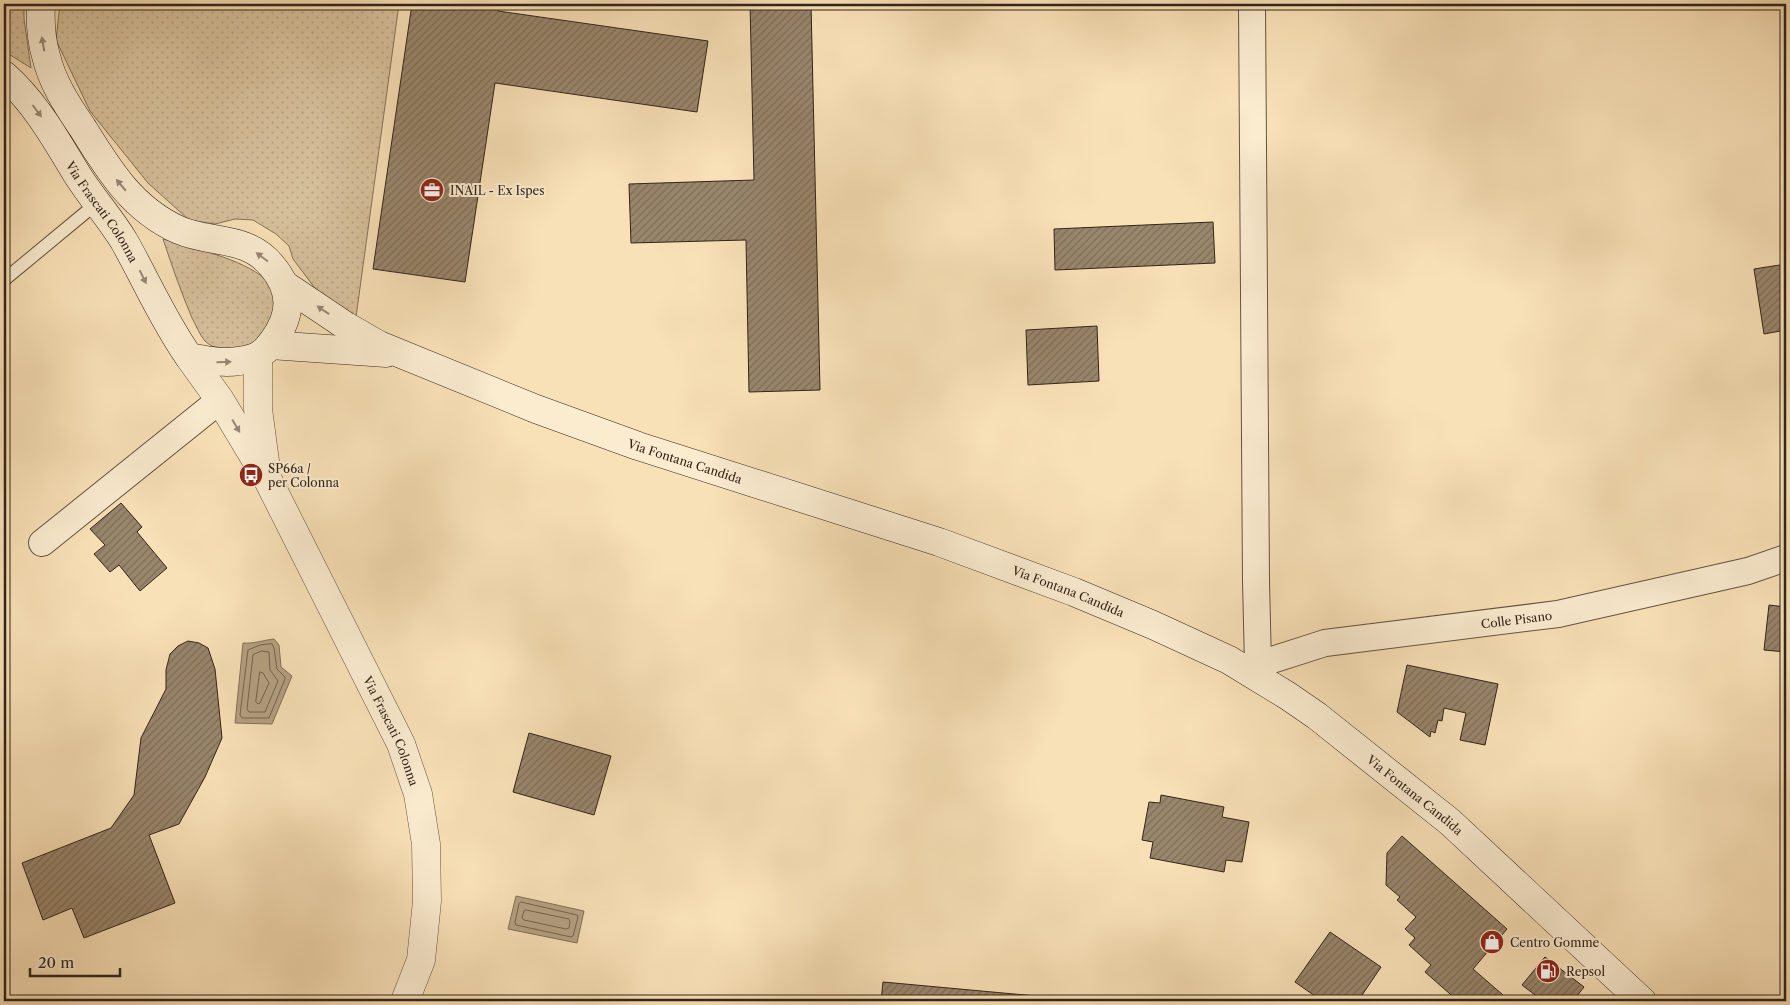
<svg xmlns="http://www.w3.org/2000/svg" width="1790" height="1005" viewBox="0 0 1790 1005" font-family="'Libre Caslon Text',serif">
  <style>
    .grass { fill: url(#grass-dots); stroke: #84725c }
    .water { fill: #b5a182; stroke: #816f59 }
    .lines { fill: none; stroke-linecap: round; stroke-linejoin: round }
    .shore { stroke: #74624e; stroke-width: 1 }
    .building { fill: url(#building-hatch); stroke: #32241b }
    .service-casing { stroke: #645342; stroke-width: 14 }
    .minor-casing { stroke: #645342; stroke-width: 28 }
    .tertiary-casing { stroke: #645342; stroke-width: 29 }
    .secondary-casing { stroke: #32241b; stroke-width: 29 }
    .service { stroke: #fbecd0; stroke-width: 12 }
    .minor { stroke: #fbecd0; stroke-width: 26 }
    .tertiary { stroke: #fbecd0; stroke-width: 28 }
    .secondary { stroke: #fbecd0; stroke-width: 28 }
    .oneway { fill: #968876 }
    .labels { text-anchor: middle; dominant-baseline: central; stroke-width: 4; stroke-linejoin: round; paint-order: stroke }
    .poi-label { font-size: 12px; fill: #32241b; stroke: #fbecd0; text-anchor: start }
    .street-label { font-size: 12px; fill: #32241b; stroke: #fbecd0 }
  </style>
  <defs>
    <pattern id="grass-dots" width="8" height="8" patternUnits="userSpaceOnUse" patternTransform="scale(1.25)"><rect width="8" height="8" fill="#d7c19c"/><path d="M2 2h.1M6 6h.1" fill="none" stroke="#b9a686" stroke-width="1.8" stroke-linecap="round"/></pattern>
    <pattern id="building-hatch" width="6" height="6" patternUnits="userSpaceOnUse" patternTransform="scale(1.25)"><rect width="6" height="6" fill="#99866c"/><path d="M-1 1l2-2M0 6l6-6M5 7l2-2" fill="none" stroke="#7d6d58"/></pattern>
  </defs>
  <rect width="100%" height="100%" fill="#f9e1b7"/>
  <filter id="stains"><feTurbulence type="fractalNoise" baseFrequency=".004" numOctaves="4"/><feColorMatrix values="0 0 0 0 .2 0 0 0 0 .09 0 0 0 0 .02 0 0 0 .5 -.17"/></filter>
  <radialGradient id="worn" r=".72"><stop offset=".6" stop-color="#630" stop-opacity="0"/><stop offset="1" stop-color="#630" stop-opacity=".3"/></radialGradient>
  <!-- grass -->
  <path class="grass" d="M4,4h20v15l7,49 -27,-17z
    M60,4h339l-43,313 -23,-13 -19,-17 -21,-28 -4,-13 -13,-12 -23,-14 -18,-1 -20,5 -26,-4 -41,-37 -58,-72 -34,-71z
    M163,239c29,9 80,20 102,40 20,20 4,61 -21,69 -4,1 -10,1 -15,1 -9,1 -18,-2 -24,-8 -6,-7 -9,-16 -13,-23 -11,-26 -20,-52 -29,-79z"/>
  <!-- water -->
  <path class="water" d="M274,639l5,6 2,22 11,9 -20,48 -37,-1 8,-80c10,1 21,-3 31,-4z
    M516,896l68,15 -7,32 -69,-14z"/>
  <g class="lines">
    <!-- shore -->
    <path class="shore" d="M272,644l2,4 3,21 8,8v2l-16,39h-27l-2,-3 8,-65 12,-5z
      M262,651l7,1 1,18 8,11 -13,31h-16l-2,-3 6,-54z
      M260,672l3,1 6,10 -9,20 -2,1 -2,-2z
      M521,902l56,13 1,2 -5,19 -2,1 -55,-12 -1,-3 4,-18z
      M526,910l43,9 1,3 -1,6 -3,1 -42,-9 -2,-2 2,-7z"/>
  </g>
  <!-- building -->
  <path class="building" d="M412,4h88l-2,7 210,30 -11,71 -202,-29 -30,199 -92,-13z
    M750,4h61l9,386 -71,2 -3,-152 -115,3 -2,-59 125,-4z
    M1213,222l2,41 -160,7 -1,-41z
    M1786,264v66l-22,4 -10,-65z
    M1097,326l2,55 -71,4 -2,-55z
    M121,503l21,24 -5,5 30,36 -27,23 -21,-26 -9,7 -16,-18 11,-9 -15,-16z
    M1769,605l17,2v45l-22,-2z
    M188,641l11,2 9,5 7,21 7,69 -17,39 -26,47 -30,11 26,68 -91,35 -12,-30 -29,12 -21,-57 89,-35 23,-33 7,-57 25,-49v-19l4,-16 8,-8z
    M1407,665l91,19 -13,61 -25,-5 6,-27 -22,-5 -2,13 -4,-1 -3,13 -4,-2 -1,6 -33,-25z
    M529,733l82,23 -17,59 -81,-23z
    M1161,795l63,12 -2,10 27,5 -7,40 -16,-2 -2,12 -74,-14 3,-16 -11,-2 7,-38 11,1z
    M1402,836l105,93 -34,40 30,26 -5,6h-40l-33,-29 6,-7 -22,-20 6,-7 -10,-9 11,-12 -19,-17 3,-3 -14,-12 1,-32z
    M1330,932l51,35 -23,34h-36l-27,-19z
    M1545,957l39,30 -11,14h-30l-21,-16z
    M883,982l164,15v4h-166z"/>
  <g class="lines">
    <!-- service casing -->
    <g class="service-casing">
      <path id="service" d="M4,280l93,-77"/>
    </g>
    <!-- minor casing -->
    <g class="minor-casing">
      <g id="minor">
        <path d="M1252,4l4,577 2,84"/>
        <path d="M42,543l178,-143"/>
        <path id="s1" d="M1244,669l81,-26 233,-29 190,-43 38,-13"/>
      </g>
    </g>
    <!-- tertiary casing -->
    <g class="tertiary-casing">
      <g id="tertiary">
        <path d="M258,356v53l8,60"/>
        <path id="s2" d="M189,357l31,43 48,80 133,264 17,50 8,50 1,57 -6,59 -16,41"/>
      </g>
    </g>
    <!-- secondary casing -->
    <g class="secondary-casing">
      <g id="secondary">
        <path id="s3" d="M4,75c32,28 52,65 74,101 14,22 32,42 46,65 22,39 39,79 65,116 23,5 45,8 67,0 6,-3 13,-10 17,-16 19,-26 20,-50 -1,-75 -25,-31 -61,-22 -93,-36 -47,-21 -71,-61 -97,-103 -15,-22 -30,-45 -36,-71 -5,-17 -6,-34 -5,-52"/>
        <path id="s4" d="M285,285l61,41 33,19 157,64 102,37 301,96 135,50 79,33 76,35 59,36 29,20 133,106 192,179"/>
        <path d="M270,345l116,8"/>
      </g>
    </g>
    <!-- service -->
    <use href="#service" class="service"/>
    <!-- minor -->
    <use href="#minor" class="minor"/>
    <!-- tertiary -->
    <use href="#tertiary" class="tertiary"/>
    <!-- secondary -->
    <use href="#secondary" class="secondary"/>
  </g>
  <!-- one-way arrows -->
  <defs><path id="oneway-solid" d="M-6-.8H1V-3.2L6.5 0L1 3.2V.8H-6Z" transform="scale(1.25)"/></defs>
  <g class="oneway">
    <use href="#oneway-solid" transform="translate(43 44) rotate(-100)"/>
    <use href="#oneway-solid" transform="translate(37 111) rotate(53)"/>
    <use href="#oneway-solid" transform="translate(121 185) rotate(-130)"/>
    <use href="#oneway-solid" transform="translate(262 257) rotate(-143)"/>
    <use href="#oneway-solid" transform="translate(143 277) rotate(64)"/>
    <use href="#oneway-solid" transform="translate(323 310) rotate(-146)"/>
    <use href="#oneway-solid" transform="translate(224 362) rotate(-1)"/>
    <use href="#oneway-solid" transform="translate(236 426) rotate(59)"/>
  </g>
  <!-- icons -->
  <defs>
    <g id="office-disc" transform="scale(1.25)"><circle r="9.5" fill="#8f2418" stroke="#fbecd0"/><path d="M-6-3h4V-5.5h4V-3h4V5H-6ZM-1-4.5V-3h2v-1.5ZM-6 0V1H6V0Z" fill="#fff"/></g>
    <g id="bus-disc" transform="scale(1.25)"><circle r="9.5" fill="#8f2418" stroke="#fbecd0"/><path d="M-5-6H5V4H4V6H2V4H-2V6H-4V4H-5ZM-3.5-4V0h7V-4ZM-3.5 1.2v1.5H-2V1.2ZM2 1.2v1.5H3.5V1.2Z" fill="#fff"/></g>
    <g id="shop-disc" transform="scale(1.25)"><circle r="9.5" fill="#8f2418" stroke="#fbecd0"/><path d="M-5-2.5h2.3a2.7 3.5 0 0 1 5.4 0H5L5.5 6h-11ZM-1.5-2.5h3a1.5 2.3 0 0 0-3 0Z" fill="#fff"/></g>
    <g id="fuel-disc" transform="scale(1.25)"><circle r="9.5" fill="#8f2418" stroke="#fbecd0"/><path d="M-5.5-6h7V0h2V4h1.3V-2.5L3-4.5l.8-.8L6-3V5H2.5V1h-1V6h-7ZM-4.2-4.7v3.2H.2V-4.7Z" fill="#fff"/></g>
  </defs>
  <g fill-rule="evenodd">
    <use href="#office-disc" x="432" y="190"/>
    <use href="#bus-disc" x="251" y="475"/>
    <use href="#shop-disc" x="1492" y="942"/>
    <use href="#fuel-disc" x="1548" y="971"/>
  </g>
  <g class="labels">
    <!-- poi labels -->
    <g class="poi-label">
      <text x="450" y="190">INAIL - Ex Ispes</text>
      <text x="268" y="468">SP66a /<tspan x="268" dy="14">per Colonna</tspan></text>
      <text x="1510" y="942">Centro Gomme</text>
      <text x="1566" y="971">Repsol</text>
    </g>
    <!-- street labels -->
    <g class="street-label">
      <text stroke="none"><textPath href="#s3" startOffset="169">Via Frascati Colonna</textPath></text>
      <text stroke="none"><textPath href="#s4" startOffset="439">Via Fontana Candida</textPath></text>
      <text stroke="none"><textPath href="#s4" startOffset="844">Via Fontana Candida</textPath></text>
      <text stroke="none"><textPath href="#s1" startOffset="278">Colle Pisano</textPath></text>
      <text stroke="none"><textPath href="#s2" startOffset="426">Via Frascati Colonna</textPath></text>
      <text stroke="none"><textPath href="#s4" startOffset="1249">Via Fontana Candida</textPath></text>
    </g>
  </g>
  <!-- margin -->
  <rect width="1790" height="1005" fill="none" stroke="#f9e1b7" stroke-width="20"/>
  <rect x="5" y="5" width="1780" height="995" fill="none" stroke="#32241b" stroke-width="2.5"/>
  <rect x="10" y="10" width="1770" height="985" fill="none" stroke="#32241b"/>
  <!-- scale -->
  <path d="M30 968v8h90v-8" fill="none" stroke="#32241b" stroke-width="2.5"/>
  <text x="38" y="968" font-size="15" fill="#32241b" stroke="#fbecd0" stroke-width="4" paint-order="stroke">20 m</text>
  <rect width="100%" height="100%" filter="url(#stains)"/>
  <rect width="100%" height="100%" fill="url(#worn)"/>
</svg>
